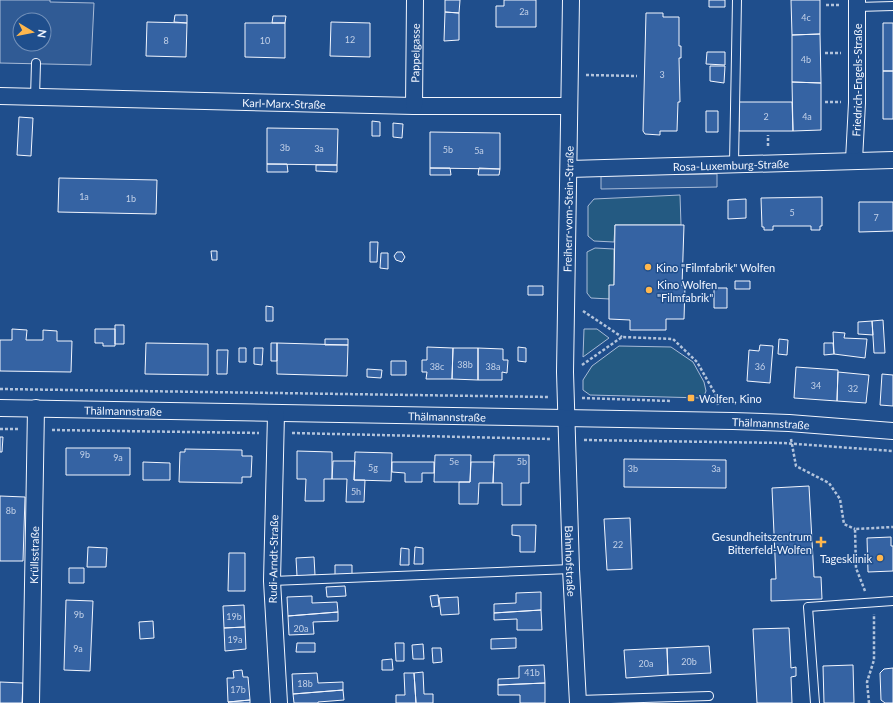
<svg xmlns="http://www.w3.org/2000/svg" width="893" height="703" viewBox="0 0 893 703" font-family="Lato,sans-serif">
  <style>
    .green { fill: #245a82; stroke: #a8bbd7 }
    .parking { fill: #305b95; stroke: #a8bbd7; fill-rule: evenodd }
    .building { fill: #3563a3; stroke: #f2f6ff }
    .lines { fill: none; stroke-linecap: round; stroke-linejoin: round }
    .service-casing { stroke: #f2f6ff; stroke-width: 10 }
    .minor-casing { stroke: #f2f6ff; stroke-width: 18 }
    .path { stroke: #b3c4dc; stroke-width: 2.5; stroke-dasharray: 3 2; stroke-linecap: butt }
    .service { stroke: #1f4e8c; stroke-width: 8 }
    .minor { stroke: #1f4e8c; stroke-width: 16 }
    .poi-dot { fill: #ffb74d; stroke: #1f4e8c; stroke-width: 1.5 }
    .labels { text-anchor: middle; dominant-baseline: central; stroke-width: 3; stroke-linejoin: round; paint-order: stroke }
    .number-label { font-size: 9px; fill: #c3d1e8 }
    .street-label { font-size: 11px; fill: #f2f6ff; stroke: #1f4e8c }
    .poi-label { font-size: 11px; fill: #f2f6ff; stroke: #1f4e8c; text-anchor: start }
  </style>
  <rect width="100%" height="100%" fill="#1f4e8c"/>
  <!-- green -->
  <path class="green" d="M680,195l1,30h-66l-1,17 -20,-1 -6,-5v-30l6,-7z
    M595,248l19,1v36l-4,14 -19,-1 -4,-5v-41z
    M584,329h13l12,9 -26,19z
    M619,346l52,1 22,15 11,20 2,9 -3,7 -113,-3 -7,-5v-10l9,-14z"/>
  <!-- parking -->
  <path class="parking" d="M0,0h50v2l44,1 -3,62 -91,-2zM20,20h24v24h-24z
    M717,174v13l-116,2v-14z"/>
  <!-- building -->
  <path class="building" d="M445,0h15l-1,13 -14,-1z
    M504,0h32v27h-40v-21h8z
    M709,0h16v7h-16z
    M791,0h29v34l-28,1z
    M445,12l14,1v27l-15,1z
    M646,13h17v4h16v29h2v12h-2l1,44h-2l-1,29h-17v4l-15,-1 -2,-3z
    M175,15h12v8l-13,-1z
    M273,16h13l-1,7h-13z
    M147,22l40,1 -1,34 -40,-1z
    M331,22l39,1v34l-40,-1z
    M245,23h40v35l-40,-1z
    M883,23h10v48h-10z
    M820,34l1,49 -29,-1v-47z
    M707,52h18v13l-19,-1z
    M710,66h15l-1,17 -14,-2z
    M883,71h10v48h-10z
    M792,82l29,1v47l-28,1z
    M739,102h53l1,29h-54z
    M706,111h12v21h-12z
    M19,117l14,1 -2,38 -14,-1z
    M372,121l8,1v14h-8z
    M393,123l10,1 -1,14 -9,-1z
    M267,128l71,1 -1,36 -70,-1z
    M430,132l70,1v36l-70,-1z
    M267,164h20l1,8h-21z
    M316,165h21v7l-21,-1z
    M430,168h20l1,7h-21z
    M479,168l21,1 -1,6h-21z
    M59,178l98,2 -1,34 -98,-2z
    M822,197v29h-2v4h-9v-4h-38v4h-9v-3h-2l-1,-29z
    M746,199v19l-18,1v-19z
    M859,202h34v29l-34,1z
    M615,225h69l-2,61h3l-1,33h-18v11h-36v-10l-21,-1v-34h5z
    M370,242h8l-1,20h-7z
    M211,251h6v9h-5z
    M397,252h5l3,5 -3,5 -6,-2 -2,-4z
    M381,253h7v16l-8,-1z
    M735,281h15v8h-15z
    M528,286h15v9h-15z
    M714,288h13v20h-13z
    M266,306l7,1v14h-7z
    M883,320l2,33h-11l-2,-32z
    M872,321l1,14 -15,-1v-12z
    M115,325h9v19h-9z
    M12,329l15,1 -1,10h17v-10l14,1v10h15l-1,31 -71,-1v-31h12z
    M95,329h20v17h-12v-3h-8z
    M833,332l12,1 -1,5 23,1 -2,19 -31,-4z
    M325,339h23v6h-23z
    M779,339l9,1 -1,15 -9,-1z
    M146,343l62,1v31l-63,-1z
    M271,343h6v18h-6z
    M277,343l71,2 -1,31 -70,-2z
    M824,343h9l1,11 -10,1z
    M760,345l13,1 -3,37 -23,-2 2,-31 10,1z
    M427,347l26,1 -1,31h-26l1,-7h-5v-12h5z
    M518,347l8,1v14l-8,-1z
    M239,348h7v14h-7z
    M254,348h9l-1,17 -8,-1z
    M453,348h25v32l-26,-1z
    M478,348l25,1v11h5l-1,13 -5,-1v8h-24z
    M217,350h11l-1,24h-10z
    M391,361h15v14h-15z
    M796,367l42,3 -1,31 -43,-3z
    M367,369l15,1 -1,8 -14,-1z
    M838,372l31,3 -3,28 -29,-2z
    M882,374l11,1v31l-13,-1z
    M0,437h3l-1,15h-2z
    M66,448h64v27h-64z
    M185,449l57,1v6h10l-1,21h-9v6l-63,-1 1,-30h5z
    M297,451l35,1v27h-8v22h-19l1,-22h-9z
    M355,452l37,1 -1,28 -37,-1z
    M435,455h36l-1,27h-36z
    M494,455h35v28h-8v22h-19v-22h-9z
    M624,459l102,1v28l-102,-1z
    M333,461h22l-1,19h11l-1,22h-18l1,-23h-15z
    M143,462l27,1v17h-27z
    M392,462h42v11h-12v9h-17v-9l-13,-1z
    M471,462h23l-1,21h-14l-1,21h-19v-22h11z
    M809,486l5,91h7l1,22 -51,2v-22h5l-4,-91z
    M0,496l25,1 -2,64h-23z
    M630,518l2,51 -25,1 -3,-51z
    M512,525h24l-1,27h-15v-16l-8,-1z
    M891,537v9h2v25l-25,1 -1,-34z
    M88,547l19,1 -1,19h-19z
    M415,547l8,1v16h-9z
    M401,548l8,1v16h-9z
    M229,553h16v38h-17z
    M314,557l1,18 -18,1 -1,-18z
    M335,565h17v11h-17z
    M69,568h15v15h-15z
    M345,586l1,10 -19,1 -1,-10z
    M541,592v18l-47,3v-9l22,-1v-10z
    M438,595l1,11 -7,1 -2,-11z
    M312,596v7l25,-1 1,10 -50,4 -1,-19z
    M458,597l1,17 -18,1 -2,-17z
    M66,600l27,1 -3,70 -26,-1z
    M244,605l1,22 -21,1 -1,-22z
    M541,610l1,20h-25v-11l-23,1v-7z
    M338,612v9l-25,1 1,12 -25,1 -1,-19z
    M153,621l1,17 -14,1 -1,-17z
    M245,627l1,22 -21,2 -1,-23z
    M789,628l2,40 5,-1v9l-5,1 1,26h-35l-4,-74z
    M516,638v10l-25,1v-10z
    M297,643h18v9h-19z
    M395,643h9v18h-8z
    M423,644l1,15h-11l-1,-14z
    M709,646l2,27 -43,2 -1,-27z
    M432,648h9l1,14 -9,1z
    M667,648l1,27 -42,3 -2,-28z
    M392,659l1,11h-11v-10z
    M544,665l1,18 -47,2v-6l21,-1v-12z
    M853,665l1,38h-30l-1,-37z
    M893,668v35h-8l-4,-3 -1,-27 4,-4z
    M242,670l1,7h5l2,23 -22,2 -1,-24h7l-1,-7z
    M423,672l1,22h9v9h-17l-2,-30z
    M317,673l1,10 25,-1v8l-50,4 -1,-20z
    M404,673h10l2,30h-20v-8h9z
    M0,682l23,1 -1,20h-22z
    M545,683v20h-25v-8h-22v-10z
    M343,690l1,10 -26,2v1h-24l-1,-9z
    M250,700v3h-21l-1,-1z"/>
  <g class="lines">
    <!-- service casing -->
    <g class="service-casing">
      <path id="service" d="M857,7l36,-1
        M35,97l1,-34
        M734,163l3,-163
        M272,581l299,-12
        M578,700l131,-4
        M815,703l-7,-96 85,-6"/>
    </g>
    <!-- minor casing -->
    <g class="minor-casing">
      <g id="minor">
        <path id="s1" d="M571,0l-6,372 6,197 7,134"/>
        <path id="s2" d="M0,96l414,10h154"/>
        <path id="s3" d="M414,106l1,-106"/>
        <path id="s4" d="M854,160l3,-57v-103"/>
        <path id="s5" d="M569,169l324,-9"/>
        <path id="s6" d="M0,408l733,13 56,2 104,8"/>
        <path d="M276,414l-4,167 7,122"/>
        <path id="s7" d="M31,703l5,-295"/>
      </g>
    </g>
    <!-- path -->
    <path class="path" d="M826,5h15
      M825,53h16
      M586,75l51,1
      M825,102h16
      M768,146v-11
      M583,311l39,26
      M582,365l40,-28 51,2 24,23 20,35 1,8
      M0,389l549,8
      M582,398l89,3
      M0,429h19
      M52,430l207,3
      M292,433l259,6
      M791,439l5,27 33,17 11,16 4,25 11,5
      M584,440l199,3 110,8
      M865,591l-9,-23 -1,-39 38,-2
      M869,703l-2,-21 7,-22v-46"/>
    <!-- service -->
    <use href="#service" class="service"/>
    <!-- minor -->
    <use href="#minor" class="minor"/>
  </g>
  <!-- markers -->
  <g class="poi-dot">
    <circle cx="648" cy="267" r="4"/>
    <circle cx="649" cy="290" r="4"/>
    <rect x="687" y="394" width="8" height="8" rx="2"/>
    <path d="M819 536h4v4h4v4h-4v4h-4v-4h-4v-4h4z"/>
    <circle cx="880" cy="558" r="4"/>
  </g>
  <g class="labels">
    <!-- number labels -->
    <g class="number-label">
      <text x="524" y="11">2a</text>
      <text x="806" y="17">4c</text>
      <text x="350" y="39">12</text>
      <text x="166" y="40">8</text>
      <text x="265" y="40">10</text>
      <text x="806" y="59">4b</text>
      <text x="662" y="74">3</text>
      <text x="766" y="116">2</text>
      <text x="807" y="116">4a</text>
      <text x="285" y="147">3b</text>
      <text x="319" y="148">3a</text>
      <text x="448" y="149">5b</text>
      <text x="479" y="150">5a</text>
      <text x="84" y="196">1a</text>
      <text x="131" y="198">1b</text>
      <text x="792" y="212">5</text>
      <text x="876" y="217">7</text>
      <text x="465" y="364">38b</text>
      <text x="437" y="366">38c</text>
      <text x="493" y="366">38a</text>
      <text x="760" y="366">36</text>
      <text x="816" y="385">34</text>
      <text x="853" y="388">32</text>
      <text x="85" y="454">9b</text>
      <text x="118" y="457">9a</text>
      <text x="454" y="461">5e</text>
      <text x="522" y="461">5b</text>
      <text x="373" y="467">5g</text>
      <text x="633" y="468">3b</text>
      <text x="716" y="468">3a</text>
      <text x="356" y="491">5h</text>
      <text x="11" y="510">8b</text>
      <text x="618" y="544">22</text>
      <text x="79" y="614">9b</text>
      <text x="234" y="616">19b</text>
      <text x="301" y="628">20a</text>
      <text x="235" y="639">19a</text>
      <text x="78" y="648">9a</text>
      <text x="689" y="661">20b</text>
      <text x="646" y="663">20a</text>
      <text x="532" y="672">41b</text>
      <text x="305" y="683">18b</text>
      <text x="238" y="689">17b</text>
    </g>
    <!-- street labels -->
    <g class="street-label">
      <text stroke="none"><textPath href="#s3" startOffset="53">Pappelgasse</textPath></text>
      <text stroke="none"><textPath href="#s4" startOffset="80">Friedrich-Engels-Straße</textPath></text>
      <text stroke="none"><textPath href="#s2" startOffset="284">Karl-Marx-Straße</textPath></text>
      <text stroke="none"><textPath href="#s5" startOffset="162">Rosa-Luxemburg-Straße</textPath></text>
      <text transform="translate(568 209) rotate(-89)">Freiherr-vom-Stein-Straße</text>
      <text stroke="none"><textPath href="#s6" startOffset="123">Thälmannstraße</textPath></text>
      <text stroke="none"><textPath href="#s6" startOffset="447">Thälmannstraße</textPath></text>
      <text stroke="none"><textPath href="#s6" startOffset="771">Thälmannstraße</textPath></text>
      <text stroke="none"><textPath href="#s7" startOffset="148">Krüllsstraße</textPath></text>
      <text transform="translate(273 559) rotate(-89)">Rudi-Arndt-Straße</text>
      <text stroke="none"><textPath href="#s1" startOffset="561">Bahnhofstraße</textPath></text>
    </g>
    <!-- poi labels -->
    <g class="poi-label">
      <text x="656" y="267">Kino "Filmfabrik" Wolfen</text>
      <text x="657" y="284">Kino Wolfen<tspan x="657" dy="13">"Filmfabrik"</tspan></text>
      <text x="699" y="398">Wolfen, Kino</text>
      <text x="812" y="536" text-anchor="end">Gesundheitszentrum<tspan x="812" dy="13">Bitterfeld-Wolfen</tspan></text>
      <text x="872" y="558" text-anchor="end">Tagesklinik</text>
    </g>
  </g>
  <!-- north arrow -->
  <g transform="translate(32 32) rotate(100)"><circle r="19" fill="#1f4e8c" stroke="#7391ba"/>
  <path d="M0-3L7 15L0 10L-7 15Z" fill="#ffb74d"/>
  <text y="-6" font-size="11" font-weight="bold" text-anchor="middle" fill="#f2f6ff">N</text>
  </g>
</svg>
